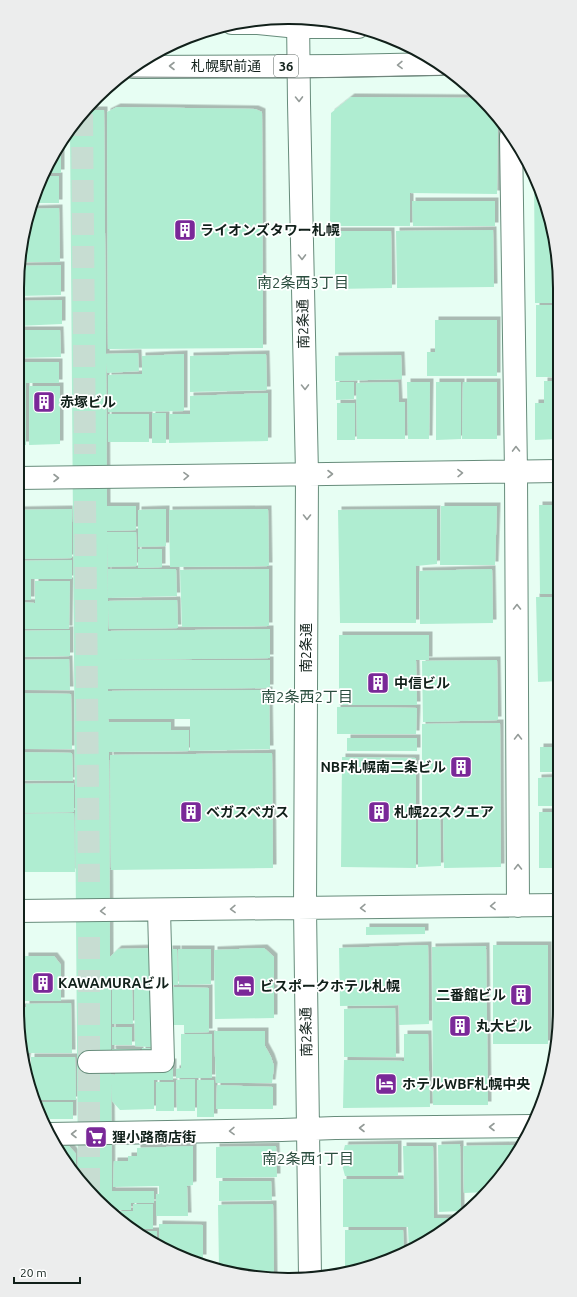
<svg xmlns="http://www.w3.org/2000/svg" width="577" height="1297" viewBox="0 0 577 1297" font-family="Ubuntu,'Noto Sans JP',sans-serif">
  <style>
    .building { fill: #afedd1; filter: url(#shadow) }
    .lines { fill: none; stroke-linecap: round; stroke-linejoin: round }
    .minor-tunnel { stroke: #c7ddd2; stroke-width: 22; stroke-dasharray: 22 11; stroke-linecap: butt }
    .minor-casing { stroke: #678c7b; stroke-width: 24 }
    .highway-casing { stroke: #678c7b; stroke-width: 24 }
    .minor { stroke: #fff; stroke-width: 22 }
    .highway { stroke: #fff; stroke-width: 22 }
    .tram { stroke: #71847c; stroke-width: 1 }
    .oneway { stroke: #949b98 }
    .labels { text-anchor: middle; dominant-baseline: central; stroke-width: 3.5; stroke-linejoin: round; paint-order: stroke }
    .shield { fill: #fff; stroke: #58635f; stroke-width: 1 }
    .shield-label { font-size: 13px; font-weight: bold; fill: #11201a }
    .street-label { font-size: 14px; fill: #11201a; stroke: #fff }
    .poi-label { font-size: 14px; font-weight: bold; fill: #11201a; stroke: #fff; text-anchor: start }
    .neighbourhood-label { font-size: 15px; fill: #2a4d3e; stroke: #fff }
    .rim { fill: none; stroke: #11201a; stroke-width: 2 }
  </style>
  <defs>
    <filter id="shadow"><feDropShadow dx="3.5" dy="-3.5" stdDeviation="0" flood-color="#0004"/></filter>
  </defs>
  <rect width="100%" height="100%" fill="#e7fef3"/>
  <!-- building -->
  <path class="building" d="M351,97l128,1 19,19 -1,77 -87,-1v33h-80l1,-113z
    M117,107l138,2 7,3 1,236 -155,1 -1,-237z
    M86,110h18l2,244 32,-1 1,18 -32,2 -1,-10 1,143h29v24l-29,1v1h29l1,34 -29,1 -1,-24 1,58 69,-1 1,28 -69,1 -1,-23v25l162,-2v29l-162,2h162v28l-162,1v2l161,-1 1,59 -80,2v-32h-82l1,3h62v8h18v21l-80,1 1,205 8,-8 37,-1 1,36 -45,2v88l4,1v-7l58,-6v18h-19v29l-34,1 -8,-9 -1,-17 1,107h42v12h-23v7h-20l-27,-23 -6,-8 -8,-1050z
    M61,142v31h-17l16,-30z
    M534,175l5,9 19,69v50h-23z
    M42,176h17v27h-27l6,-18z
    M412,201h83v25h-82z
    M59,208l1,54h-40l2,-27 8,-26z
    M493,230l1,57 -97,1 -1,-57z
    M335,231h56l1,57 -57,1z
    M61,265v30l-44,1 2,-30z
    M62,300v24l-45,2v-25z
    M536,305h22v72h-22z
    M435,320h62v56h-70v-24h8z
    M17,330h43l1,27 -44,1z
    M184,354v57l-76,1v-37l34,-1v-18z
    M266,354l1,36 -77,2v-36z
    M401,355l1,24 -67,2v-25z
    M17,362h42v21h-33v62h-9z
    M544,381h14v58l-23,1v-37h9z
    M336,382h18v17l-18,1z
    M398,382l1,20h6v37h-48l-1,-56z
    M407,382h23l-1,57h-21z
    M436,382h25v57l-25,1z
    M463,382h34v57h-35z
    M29,386h31v58l-31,1z
    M268,393v48l-99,2v-29h21v-18z
    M337,403h18v37h-18z
    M152,413h14v30h-14z
    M108,414h41v28h-41z
    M539,505h19l1,89h-19z
    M441,506h56l-2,59h-55z
    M72,509v49l-55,1v-49z
    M166,509v37l-28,1v-37z
    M268,509l1,57 -99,1 -1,-57z
    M437,509v55l-21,2v57h-76l-2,-113z
    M138,549h24v18l-24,1z
    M72,560v19h-41v21h-14v-39z
    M108,569h68l1,27 -69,2z
    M269,569v57l-87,1 -2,-57z
    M492,569l1,54 -73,1 -1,-53z
    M35,581h35l-1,48h-52v-27l18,1z
    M536,597h23v84l-21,1z
    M70,630v26l-53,1v-26z
    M339,635h90v25h-13l1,45h-78z
    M69,659l1,31h-53v-30z
    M497,660l1,60 -75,2 -1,-61z
    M17,693l54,1 1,55h-55z
    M337,707l80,1 -1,26h-79z
    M500,723l1,144 -57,1 -1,-57 -21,-1v-86z
    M347,738h70v13h-70z
    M540,747h19v25h-19z
    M17,752l55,1 1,28 -56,-1z
    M272,753l1,115 -162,2 -1,-115z
    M342,757l74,1v110l-75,-1z
    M559,777v29h-21v-28z
    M74,783v29l-57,1v-29z
    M558,811h1l1,57h-2z
    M539,812h16v56h-16z
    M74,813l1,59h-58v-58z
    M418,816h22l1,50 -23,1z
    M366,927h59v7l-59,1z
    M428,945l1,79 -30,1v-20l-59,1 -1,-58z
    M493,945h55v99h-55z
    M553,945h7v64l-5,50h-2z
    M486,946l2,159h-55l-1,-158z
    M264,948l10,9v61l-59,1 -1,-69z
    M17,949h4l1,53h-5z
    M169,949h8l1,36h-8z
    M178,949h33v35l-32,1z
    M25,956h29l7,9v36h-37z
    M134,986h22l1,56 -7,5 -15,-1z
    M170,987l39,1v44l-25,1v-8h-13z
    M112,988h20l1,36h-21z
    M71,1003l1,50h-44l-2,12 -9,-58h9v-3z
    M395,1008l1,49h-52v-48z
    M112,1027h20v18h-20z
    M214,1031h51v15l6,11 3,9 -2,17h-56z
    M181,1034h31v44h-36v-9l5,-1z
    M404,1034h24l2,73 -87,1 1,-48 60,1z
    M142,1048l14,1 -14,7z
    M112,1049h28v8h-27z
    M31,1057h44l1,43h-42l-3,-7z
    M195,1079v32h-18l-1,-31z
    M197,1080h17v37h-17z
    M156,1082h18v29h-18z
    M217,1085l56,2v22h-57z
    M34,1102h39v17h-31z
    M398,1144v32h-53l-4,-15 4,-16z
    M460,1144l1,67 -22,1 -1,-67z
    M514,1145v8l-22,35 -5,4 -23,1 -1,-47z
    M55,1146h14l7,8v22z
    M193,1146v39l-6,1 1,30h-32v-22h3v-8l-46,1 1,-26h14v-5h9v-8z
    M276,1146l1,31 -61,1v-31z
    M403,1146h30l1,72h21l-31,26 -15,7 -1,-24h-65v-48h61z
    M219,1181h52l1,19 -53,1z
    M133,1204h20v25h-18l-21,-18h19z
    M273,1204l1,72 -38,-1 -17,-7 -1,-63z
    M159,1224l44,1v33h-12l-32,-12z
    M345,1230h58l1,23 -28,13 -12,2 -19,1z
    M138,1231h19v14l-4,-1z"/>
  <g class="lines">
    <!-- minor-tunnel -->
    <path class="minor-tunnel" d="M82,114l3,340
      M85,501l4,381
      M89,937v254"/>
    <!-- minor casing -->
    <g class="minor-casing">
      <path id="minor" d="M298,18l1,85 8,371 -2,434 5,369
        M511,136l5,336 2,434
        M17,478l541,-7
        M17,911l543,-6
        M89,1062l74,-1 -4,-151
        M49,1134l233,-4 53,-2 196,-2"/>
    </g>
    <!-- highway casing -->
    <g class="highway-casing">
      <path id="highway" d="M232,23h26l40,4h60
        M133,67l207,-1 99,-2"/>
    </g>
    <!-- minor -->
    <use href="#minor" class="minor"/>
    <!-- highway -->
    <use href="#highway" class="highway"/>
    <!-- tram -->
    <path class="tram" d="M121,77l178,1 157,-3"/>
  </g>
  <!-- one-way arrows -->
  <defs><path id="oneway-chevron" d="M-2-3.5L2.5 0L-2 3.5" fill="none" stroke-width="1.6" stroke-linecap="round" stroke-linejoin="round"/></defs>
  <g class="oneway">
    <use href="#oneway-chevron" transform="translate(400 65) rotate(179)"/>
    <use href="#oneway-chevron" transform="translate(172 66) rotate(180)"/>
    <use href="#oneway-chevron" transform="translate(299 99) rotate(89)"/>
    <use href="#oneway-chevron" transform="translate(302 257) rotate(89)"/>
    <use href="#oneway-chevron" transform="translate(305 387) rotate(89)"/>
    <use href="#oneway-chevron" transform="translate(516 449) rotate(-91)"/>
    <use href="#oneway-chevron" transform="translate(460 473) rotate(-1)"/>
    <use href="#oneway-chevron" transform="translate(330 474)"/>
    <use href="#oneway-chevron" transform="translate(186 476) rotate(-1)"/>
    <use href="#oneway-chevron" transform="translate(56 478)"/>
    <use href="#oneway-chevron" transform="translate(307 517) rotate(90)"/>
    <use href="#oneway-chevron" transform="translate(517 607) rotate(-90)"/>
    <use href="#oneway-chevron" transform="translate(518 737) rotate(-90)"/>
    <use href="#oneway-chevron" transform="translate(518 867) rotate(-90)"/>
    <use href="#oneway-chevron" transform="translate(493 906) rotate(179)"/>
    <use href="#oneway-chevron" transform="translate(363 908) rotate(179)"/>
    <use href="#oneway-chevron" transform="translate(233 909) rotate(179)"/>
    <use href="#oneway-chevron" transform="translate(103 911) rotate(179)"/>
    <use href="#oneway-chevron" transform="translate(492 1127) rotate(180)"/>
    <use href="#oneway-chevron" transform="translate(362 1128) rotate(180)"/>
    <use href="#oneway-chevron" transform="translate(232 1131) rotate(179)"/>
    <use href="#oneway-chevron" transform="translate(74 1134) rotate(-180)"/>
  </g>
  <!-- icons -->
  <defs>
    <g id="building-square" transform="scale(1.15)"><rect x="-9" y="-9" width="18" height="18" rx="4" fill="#7a2898" stroke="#fff"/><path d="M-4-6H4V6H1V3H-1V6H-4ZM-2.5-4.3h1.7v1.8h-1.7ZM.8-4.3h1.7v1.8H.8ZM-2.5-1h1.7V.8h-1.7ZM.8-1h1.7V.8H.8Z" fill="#fff"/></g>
    <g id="hotel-square" transform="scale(1.15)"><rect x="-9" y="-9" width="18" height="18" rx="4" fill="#7a2898" stroke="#fff"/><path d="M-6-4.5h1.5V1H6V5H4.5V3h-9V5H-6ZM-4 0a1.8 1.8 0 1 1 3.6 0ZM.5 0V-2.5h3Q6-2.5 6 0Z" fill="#fff"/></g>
    <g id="supermarket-square" transform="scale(1.15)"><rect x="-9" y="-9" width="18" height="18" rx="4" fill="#7a2898" stroke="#fff"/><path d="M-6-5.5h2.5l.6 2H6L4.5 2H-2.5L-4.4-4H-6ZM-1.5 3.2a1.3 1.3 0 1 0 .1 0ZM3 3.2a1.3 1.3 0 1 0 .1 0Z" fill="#fff"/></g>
  </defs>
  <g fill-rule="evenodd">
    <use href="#building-square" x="185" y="230"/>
    <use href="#building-square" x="44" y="402"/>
    <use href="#building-square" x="378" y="683"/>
    <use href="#building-square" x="461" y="767"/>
    <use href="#building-square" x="191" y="812"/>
    <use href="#building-square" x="379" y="812"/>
    <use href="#building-square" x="43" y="983"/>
    <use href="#hotel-square" x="244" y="986"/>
    <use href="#building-square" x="521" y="995"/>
    <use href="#building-square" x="460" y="1026"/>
    <use href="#hotel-square" x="386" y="1084"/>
    <use href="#supermarket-square" x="96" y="1137"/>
  </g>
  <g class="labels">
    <!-- shield labels -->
    <rect class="shield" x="274" y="55" width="24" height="22" rx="3"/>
    <g class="shield-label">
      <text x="286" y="66">36</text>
    </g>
    <!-- street labels -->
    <g class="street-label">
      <text x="226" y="66">札幌駅前通</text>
      <text transform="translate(303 324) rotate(-91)">南2条通</text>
      <text transform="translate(306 648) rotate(-90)">南2条通</text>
      <text transform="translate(306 1032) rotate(-91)">南2条通</text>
    </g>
    <!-- poi labels -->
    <g class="poi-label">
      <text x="200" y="230">ライオンズタワー札幌</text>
      <text x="60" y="402">赤塚ビル</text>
      <text x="394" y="683">中信ビル</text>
      <text x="446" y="767" text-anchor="end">NBF札幌南二条ビル</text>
      <text x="206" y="812">ベガスベガス</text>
      <text x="394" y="812">札幌22スクエア</text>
      <text x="58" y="983">KAWAMURAビル</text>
      <text x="260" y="986">ビスポークホテル札幌</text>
      <text x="506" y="995" text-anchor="end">二番館ビル</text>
      <text x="476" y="1026">丸大ビル</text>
      <text x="402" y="1084">ホテルWBF札幌中央</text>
      <text x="112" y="1137">狸小路商店街</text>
    </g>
    <!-- neighbourhood labels -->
    <g class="neighbourhood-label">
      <text x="303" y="282">南2条西3丁目</text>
      <text x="307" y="696">南2条西2丁目</text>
      <text x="308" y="1158">南2条西1丁目</text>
    </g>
  </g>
  <!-- crop -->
  <path d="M0 0H577V1297H0ZM288 24H289A264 264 0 0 1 553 288V1009A264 264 0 0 1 289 1273H288A264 264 0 0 1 24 1009V288A264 264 0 0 1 288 24Z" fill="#eceded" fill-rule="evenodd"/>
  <path class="rim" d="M288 24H289A264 264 0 0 1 553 288V1009A264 264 0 0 1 289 1273H288A264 264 0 0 1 24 1009V288A264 264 0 0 1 288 24Z"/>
  <!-- scale -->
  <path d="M14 1277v6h66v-6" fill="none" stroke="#11201a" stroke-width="2"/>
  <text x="20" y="1277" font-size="12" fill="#11201a" stroke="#ffffff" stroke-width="3" paint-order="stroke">20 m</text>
</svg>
